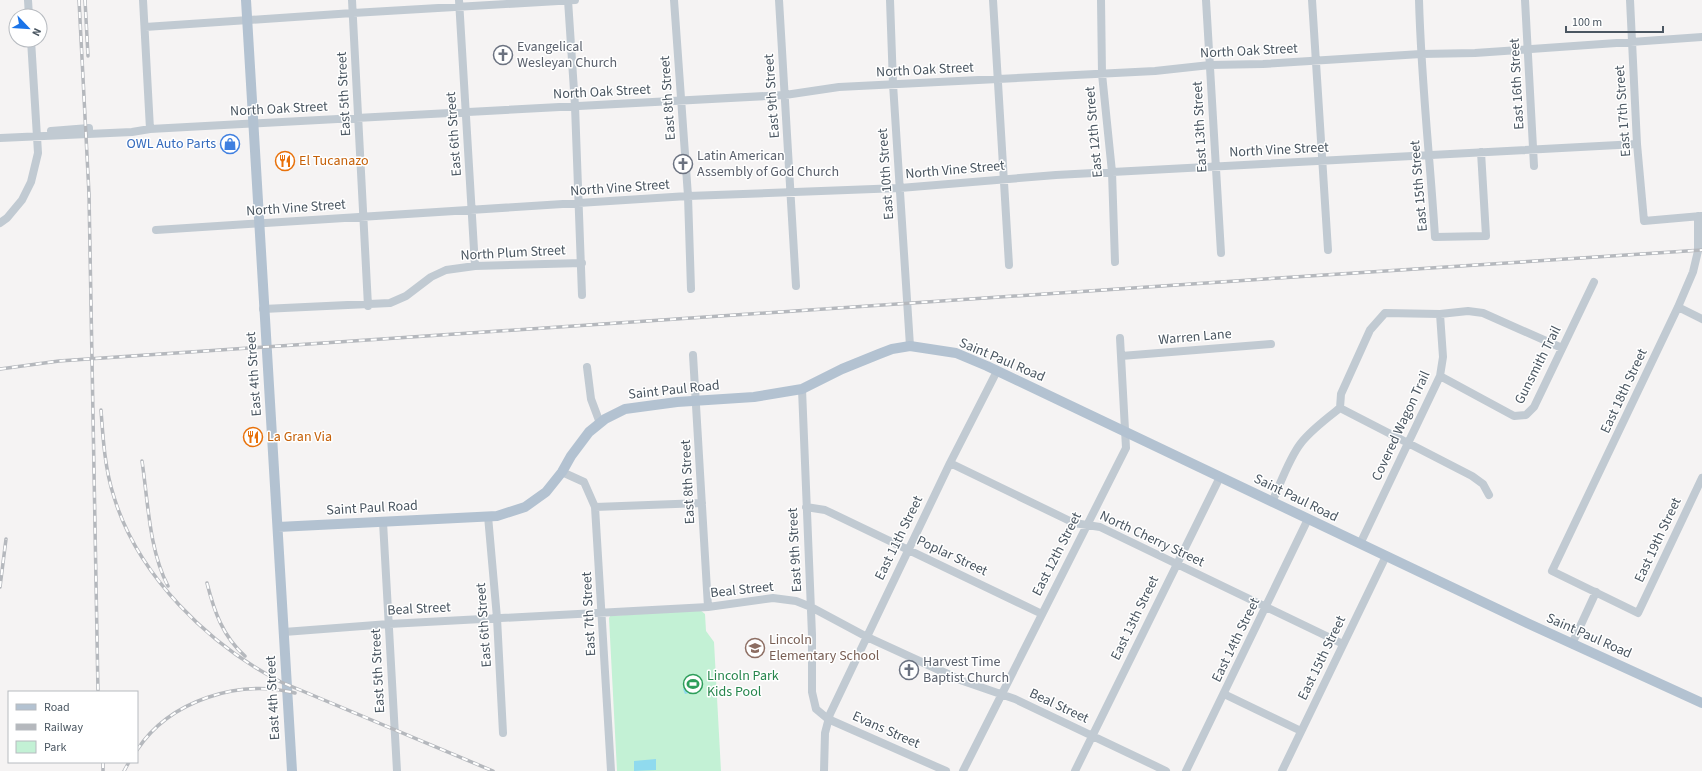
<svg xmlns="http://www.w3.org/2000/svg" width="1702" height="771" viewBox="0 0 1702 771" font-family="'Source Sans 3',sans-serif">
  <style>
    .green { fill: #c3f1d5 }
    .water { fill: #90daee }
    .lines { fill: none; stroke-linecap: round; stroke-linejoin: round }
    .minor { stroke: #c1cad2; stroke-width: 8 }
    .major { stroke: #b3c2d1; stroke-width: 10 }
    .rail-casing { stroke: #b5b8bd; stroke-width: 3.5 }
    .rail { stroke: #fff; stroke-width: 2; stroke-dasharray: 6; stroke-linecap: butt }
    .labels { text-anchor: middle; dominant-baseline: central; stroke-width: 3; stroke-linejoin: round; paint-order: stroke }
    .worship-label { font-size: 14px; fill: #5b616d; stroke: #fff; text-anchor: start }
    .street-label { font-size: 14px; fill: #4a5661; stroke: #fff }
    .shop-label { font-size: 14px; fill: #366cbe; stroke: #fff; text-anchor: end }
    .food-label { font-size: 14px; fill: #c56008; stroke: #fff; text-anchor: start }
    .education-label { font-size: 14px; fill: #785e54; stroke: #fff; text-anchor: start }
    .leisure-label { font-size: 14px; fill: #27864d; stroke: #fff; text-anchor: start }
  </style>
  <rect width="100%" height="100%" fill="#f5f3f3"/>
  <!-- green -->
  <path class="green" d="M700,610l5,4 1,17 8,11 7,129h-104l-8,-153 1,-2z"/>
  <!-- water -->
  <path class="water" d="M698,677l3,5 -5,1 -3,9 -8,2 -2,-5 8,-2 2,-8z
    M656,759v11l-22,1v-10z"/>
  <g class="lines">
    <!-- minor -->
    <path class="minor" d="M28,0l1,16
      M143,0l7,129
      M352,0l16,306
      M459,0l16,266
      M568,0l7,106 7,189
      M674,0l14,196 3,93
      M779,0l17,286
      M890,0l3,84 17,262
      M993,0l16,265
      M1101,0l1,74 10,98 3,90
      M1206,0l15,253
      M1312,0l16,250
      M1419,0c2,79 11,158 16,237l51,-1 -5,-84
      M1525,0l9,166
      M1630,0l7,144 7,77 57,-5
      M145,27l208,-14 222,-13
      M51,131l38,-3
      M0,138l132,-6 18,-3 635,-34 54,-8 316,-16 55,-6 53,-1 158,-10 54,-1 227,-16
      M1698,216v35l-5,21 -15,35 -126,264 86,42 64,-135
      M0,223l7,-5 15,-18 9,-18 7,-29 -7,-113
      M156,230l532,-34 212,-8 156,-13 581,-31
      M1678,307l24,12
      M263,309l127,-6 16,-7 25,-19 15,-7 29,-4 107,-3
      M693,355l15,252
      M1121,356l150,-12
      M587,367l4,32 9,24
      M1440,376l74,40 12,-1 8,-8 60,-125
      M802,389l10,246v57l4,17 12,10 118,52
      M1340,408l1,-14 29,-64 15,-17 55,1 28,-3 15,2 79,35
      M1340,408l132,68 11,8 6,11
      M950,463l124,60 26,4 243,117
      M562,472l22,10 11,25 16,264
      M1272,502c8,-17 17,-44 29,-59 10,-13 25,-24 39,-35
      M595,507l107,-4
      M806,507l19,3 217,104
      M488,516l9,102 6,115
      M383,522l14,249
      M1360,544l80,-168 3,-19 -3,-43
      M284,632l105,-8 319,-17 65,-9 23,3 15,6 56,30 96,44 52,18 151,72
      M1572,644l24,-52
      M1224,694l77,37
      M824,771l1,-38 5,-19 120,-251 47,-92
      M963,771l163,-323 -6,-110
      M1075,771l145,-294
      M1186,771l122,-252
      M1282,771l104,-215"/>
    <!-- major -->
    <path class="major" d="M246,0l46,771
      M278,527l219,-11 28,-9 21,-15 16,-20 9,-16 18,-24 16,-13 20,-10 52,-7 77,-5 48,-8 40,-20 37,-15 13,-5 18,-3 46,7 31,13 540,257 175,80"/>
    <!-- rail casing -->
    <g class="rail-casing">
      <path id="rail" d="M79,0l10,194 9,498
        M85,0l3,56
        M0,369l59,-8 1220,-83 423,-28
        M101,410c2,29 4,60 13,87 24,79 95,148 167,185l212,89
        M142,461c6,40 7,89 26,125
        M207,583c7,28 16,54 38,73
        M0,587l6,-48
        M137,750c33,-50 102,-71 158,-57
        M103,762v9
        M124,771l5,-9"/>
    </g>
    <!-- rail -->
    <use href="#rail" class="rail"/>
  </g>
  <!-- icons -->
  <defs>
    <g id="church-ring" transform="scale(1)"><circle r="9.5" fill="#fff" stroke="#6b7280" stroke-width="1.5"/><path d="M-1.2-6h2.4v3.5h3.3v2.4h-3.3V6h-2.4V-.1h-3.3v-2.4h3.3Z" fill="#6b7280"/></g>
    <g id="shop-ring" transform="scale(1)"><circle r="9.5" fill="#fff" stroke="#3f7fe0" stroke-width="1.5"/><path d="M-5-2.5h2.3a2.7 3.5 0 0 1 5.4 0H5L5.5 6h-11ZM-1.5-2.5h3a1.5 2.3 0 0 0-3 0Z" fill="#3f7fe0"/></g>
    <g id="restaurant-ring" transform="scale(1)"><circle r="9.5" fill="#fff" stroke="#e8710a" stroke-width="1.5"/><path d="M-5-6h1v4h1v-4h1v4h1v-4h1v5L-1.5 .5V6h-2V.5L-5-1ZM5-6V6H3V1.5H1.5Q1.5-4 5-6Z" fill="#e8710a"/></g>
    <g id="school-ring" transform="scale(1)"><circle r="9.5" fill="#fff" stroke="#8d6e63" stroke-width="1.5"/><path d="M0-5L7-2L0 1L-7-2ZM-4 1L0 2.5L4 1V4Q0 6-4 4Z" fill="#8d6e63"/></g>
    <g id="stadium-ring" transform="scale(1)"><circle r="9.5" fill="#fff" stroke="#2e9e5b" stroke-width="1.5"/><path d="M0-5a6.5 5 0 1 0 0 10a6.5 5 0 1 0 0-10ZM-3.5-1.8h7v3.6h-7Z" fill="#2e9e5b"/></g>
  </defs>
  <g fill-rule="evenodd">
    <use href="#church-ring" x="503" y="55"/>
    <use href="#shop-ring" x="230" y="144"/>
    <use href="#restaurant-ring" x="285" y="161"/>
    <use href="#church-ring" x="683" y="164"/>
    <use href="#restaurant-ring" x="253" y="437"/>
    <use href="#school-ring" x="755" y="648"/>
    <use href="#church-ring" x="909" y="670"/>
    <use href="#stadium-ring" x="693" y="684"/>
  </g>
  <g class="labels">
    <!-- worship labels -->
    <g class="worship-label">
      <text x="517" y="47">Evangelical<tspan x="517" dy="16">Wesleyan Church</tspan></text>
      <text x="697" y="156">Latin American<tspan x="697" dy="16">Assembly of God Church</tspan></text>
      <text x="923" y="662">Harvest Time<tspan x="923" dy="16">Baptist Church</tspan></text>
    </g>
    <!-- street labels -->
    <g class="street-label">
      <text transform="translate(1249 51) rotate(-3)">North Oak Street</text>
      <text transform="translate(925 70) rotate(-3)">North Oak Street</text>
      <text transform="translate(1517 84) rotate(-93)">East 16th Street</text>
      <text transform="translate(602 92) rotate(-3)">North Oak Street</text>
      <text transform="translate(344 94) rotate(-93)">East 5th Street</text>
      <text transform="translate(772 96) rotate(-94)">East 9th Street</text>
      <text transform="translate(668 98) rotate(-94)">East 8th Street</text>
      <text transform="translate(279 109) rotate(-3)">North Oak Street</text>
      <text transform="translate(1623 111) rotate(-94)">East 17th Street</text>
      <text transform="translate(1200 127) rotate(-93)">East 13th Street</text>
      <text transform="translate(1094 132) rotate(-95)">East 12th Street</text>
      <text transform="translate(454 134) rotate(-94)">East 6th Street</text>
      <text transform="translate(1279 150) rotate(-3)">North Vine Street</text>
      <text transform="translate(955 170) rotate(-5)">North Vine Street</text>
      <text transform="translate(886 174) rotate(-94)">East 10th Street</text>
      <text transform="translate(1419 186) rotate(-95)">East 15th Street</text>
      <text transform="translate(620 188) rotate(-4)">North Vine Street</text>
      <text transform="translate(296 208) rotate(-4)">North Vine Street</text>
      <text transform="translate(513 253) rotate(-3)">North Plum Street</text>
      <text transform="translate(1195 337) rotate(-5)">Warren Lane</text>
      <text transform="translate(1002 360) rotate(23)">Saint Paul Road</text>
      <text transform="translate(1538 365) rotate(-63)">Gunsmith Trail</text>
      <text transform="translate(254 374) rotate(-94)">East 4th Street</text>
      <text transform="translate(674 390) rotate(-6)">Saint Paul Road</text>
      <text transform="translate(1624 391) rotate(-65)">East 18th Street</text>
      <text transform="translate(1401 426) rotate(-65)">Covered Wagon Trail</text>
      <text transform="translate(688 482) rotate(-93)">East 8th Street</text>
      <text transform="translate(1296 498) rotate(26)">Saint Paul Road</text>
      <text transform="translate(372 508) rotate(-3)">Saint Paul Road</text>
      <text transform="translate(899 538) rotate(-64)">East 11th Street</text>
      <text transform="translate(1152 539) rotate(25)">North Cherry Street</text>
      <text transform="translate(1658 540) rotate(-65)">East 19th Street</text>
      <text transform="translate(795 550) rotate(-93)">East 9th Street</text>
      <text transform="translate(1057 554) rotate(-63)">East 12th Street</text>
      <text transform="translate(952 556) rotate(25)">Poplar Street</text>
      <text transform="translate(742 590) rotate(-6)">Beal Street</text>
      <text transform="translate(419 609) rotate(-3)">Beal Street</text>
      <text transform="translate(589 614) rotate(-93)">East 7th Street</text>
      <text transform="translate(1135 618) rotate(-64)">East 13th Street</text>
      <text transform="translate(484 625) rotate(-94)">East 6th Street</text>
      <text transform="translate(1589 636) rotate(24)">Saint Paul Road</text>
      <text transform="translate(1236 640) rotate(-64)">East 14th Street</text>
      <text transform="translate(1322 658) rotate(-64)">East 15th Street</text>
      <text transform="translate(378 671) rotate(-93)">East 5th Street</text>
      <text transform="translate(273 698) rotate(-93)">East 4th Street</text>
      <text transform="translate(1059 706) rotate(25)">Beal Street</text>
      <text transform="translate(886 730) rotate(24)">Evans Street</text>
    </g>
    <!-- shop labels -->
    <g class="shop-label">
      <text x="216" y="144">OWL Auto Parts</text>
    </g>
    <!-- food labels -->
    <g class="food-label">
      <text x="299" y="161">El Tucanazo</text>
      <text x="267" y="437">La Gran Via</text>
    </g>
    <!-- education labels -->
    <g class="education-label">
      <text x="769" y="640">Lincoln<tspan x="769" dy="16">Elementary School</tspan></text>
    </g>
    <!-- leisure labels -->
    <g class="leisure-label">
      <text x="707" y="676">Lincoln Park<tspan x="707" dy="16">Kids Pool</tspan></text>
    </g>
  </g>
  <!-- legend -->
  <rect x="8" y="691" width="130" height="72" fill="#ffffff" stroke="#b7bbc0"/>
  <rect x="16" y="704" width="20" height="6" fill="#b3c2d1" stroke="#b7bbc0"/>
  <text x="44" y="711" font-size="12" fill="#4a5661">Road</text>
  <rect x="16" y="724" width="20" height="6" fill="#b5b8bd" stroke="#b7bbc0"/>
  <text x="44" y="731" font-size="12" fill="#4a5661">Railway</text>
  <rect x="16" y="741" width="20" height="12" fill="#c3f1d5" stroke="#b7bbc0"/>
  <text x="44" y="751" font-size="12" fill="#4a5661">Park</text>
  <!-- north arrow -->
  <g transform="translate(28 28) rotate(115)"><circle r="19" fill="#ffffff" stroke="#b7bbc0"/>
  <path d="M0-3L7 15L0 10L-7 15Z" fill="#1a73e8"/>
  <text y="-6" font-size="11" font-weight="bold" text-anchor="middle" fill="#4a5661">N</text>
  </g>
  <!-- scale -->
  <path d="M1566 26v6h97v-6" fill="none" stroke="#4a5661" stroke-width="2"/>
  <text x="1572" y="26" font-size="12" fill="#4a5661" stroke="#ffffff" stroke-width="3" paint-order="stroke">100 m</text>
</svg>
